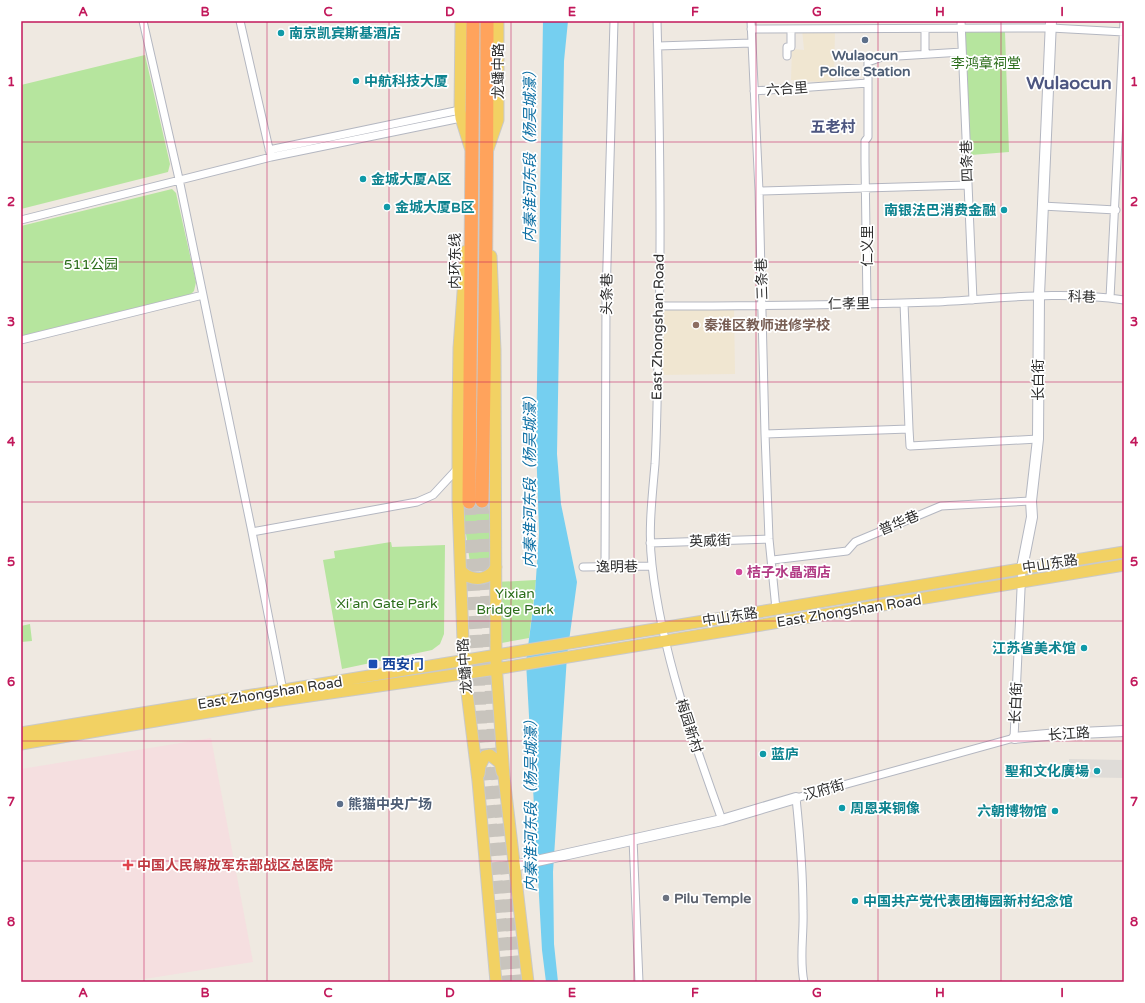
<svg xmlns="http://www.w3.org/2000/svg" width="1145" height="1003" font-family="'Varela Round','Noto Sans SC',sans-serif">
<style>
.education{fill:#f0e6d1}
.medical{fill:#f5dfe0}
.green{fill:#b6e59e}
.plaza{fill:#dfdcd8}
.water{fill:#75cff0}
.lines{fill:none;stroke-linecap:round;stroke-linejoin:round}
.highway-tunnel{stroke:#c8c4bd;stroke-width:13;stroke-dasharray:13 6;stroke-linecap:butt}
.street-casing{stroke:#b4b7c1;stroke-width:9}
.secondary-casing{stroke:#b4b7c1;stroke-width:12}
.primary-casing{stroke:#c9c9c9;stroke-width:13}
.highway-casing{stroke:#c9c9c9;stroke-width:15}
.street{stroke:#fff;stroke-width:7}
.secondary{stroke:#fff;stroke-width:10}
.primary{stroke:#f2d163;stroke-width:11}
.highway{stroke:#ffa35c;stroke-width:13}
.grid{fill:none;stroke:#c2185b;stroke-width:1;stroke-opacity:0.55}
.culture-dot{fill:#0f9aa8;stroke:#fff;stroke-width:1.5}
.service-dot{fill:#5c6f8a;stroke:#fff;stroke-width:1.5}
.education-dot{fill:#8d6e63;stroke:#fff;stroke-width:1.5}
.hotel-dot{fill:#d1479c;stroke:#fff;stroke-width:1.5}
.transit-dot{fill:#1a4fb4;stroke:#fff;stroke-width:1.5}
.health-dot{fill:#e0444e;stroke:#fff;stroke-width:1.5}
.worship-dot{fill:#6b7280;stroke:#fff;stroke-width:1.5}
.labels{text-anchor:middle;dominant-baseline:central;stroke-width:3.5;stroke-linejoin:round;paint-order:stroke}
.culture-label{font-size:14px;font-weight:bold;fill:#0d838f;stroke:#fff;text-anchor:start}
.service-label{font-size:14px;font-weight:bold;fill:#4e5e75;stroke:#fff}
.park-label{font-size:14px;fill:#2c6e1b;stroke:#fff}
.street-label{font-size:14px;fill:#2e2e2e;stroke:#fff}
.education-label{font-size:14px;font-weight:bold;fill:#785e54;stroke:#fff;text-anchor:start}
.hotel-label{font-size:14px;font-weight:bold;fill:#b23c85;stroke:#fff;text-anchor:start}
.transit-label{font-size:14px;font-weight:bold;fill:#164399;stroke:#fff;text-anchor:start}
.health-label{font-size:14px;font-weight:bold;fill:#be3a42;stroke:#fff;text-anchor:start}
.worship-label{font-size:14px;font-weight:bold;fill:#5b616d;stroke:#fff;text-anchor:start}
.neighbourhood-label{font-size:15px;font-weight:bold;fill:#4d5680;stroke:#fff}
.water-label{font-size:15px;font-style:italic;fill:#0d6fa3;stroke:#fff}
.district-label{font-size:18px;font-weight:bold;fill:#4d5680;stroke:#fff}
.neatline{fill:none;stroke:#c2185b;stroke-width:1.5}
.grid-label{font-size:13px;text-anchor:middle;font-weight:bold;fill:#c2185b}
</style>
<rect width="100%" height="100%" fill="#efe9e1"/>
<!-- education -->
<path class="education" d="M 1124,21 L 1124,161 L 1116,160 Z
M 802,29 L 835,29 L 834,83 L 791,80 L 792,49 L 804,50 Z
M 659,306 L 734,306 L 735,374 L 658,375 Z"/>
<!-- medical -->
<path class="medical" d="M 211,738 L 253,962 L 125,982 L 21,982 L 21,769 Z"/>
<!-- green -->
<path class="green" d="M 965,32 L 1005,32 L 1009,152 L 971,155 Z
M 145,55 L 170,164 L 168,172 L 21,209 L 21,85 Z
M 172,189 L 176,193 L 196,282 L 194,291 L 191,294 L 21,336 L 21,226 Z
M 493,511 L 490,562 L 487,569 C 481,572 477,572 471,568 L 470,563 L 463,512 Z
M 391,542 L 392,547 L 445,545 L 444,634 L 440,644 L 432,650 L 342,669 L 323,560 L 335,558 L 334,551 Z
M 536,580 L 529,638 L 496,644 L 496,582 Z
M 30,624 L 32,641 L 21,642 L 21,626 Z"/>
<!-- plaza -->
<path class="plaza" d="M 1069,759 L 1124,760 L 1124,778 L 1069,777 Z"/>
<!-- water -->
<path class="water" d="M 543,21 L 568,21 L 564,61 L 557,454 L 561,504 L 577,582 L 567,656 L 553,872 L 554,944 L 558,982 L 546,982 L 542,950 L 526,662 L 535,593 L 539,533 L 536,442 Z"/>
<g class="lines">
<!-- highway-tunnel -->
<path class="highway-tunnel" d="M 482,501 L 493,729 L 518,982
M 469,502 L 481,731 L 506,982"/>
<defs>
<path id="street" d="M 143,21 L 179,179 L 252,532 L 283,691
M 240,21 L 270,153
M 657,21 C 660,135 662,249 658,362 C 657,396 657,430 655,464 C 652,498 648,532 652,565 C 662,653 692,737 722,820
M 751,21 L 759,191 L 765,434 L 769,539 L 776,609
M 961,21 L 973,300
M 751,29 L 1051,28 L 1124,32
M 925,29 L 925,54
M 658,46 L 751,43
M 787,56 L 787,47 L 791,47 L 791,29
M 754,91 L 868,83
M 269,150 L 460,110
M 759,191 L 968,185
M 1042,206 L 1116,210
M 21,220 L 271,157 L 461,118
M 1110,298 L 1124,21
M 867,304 L 865,162 L 865,141 L 868,137 L 868,62 L 882,57 L 962,52
M 659,306 C 750,306 842,305 934,302 C 997,299 1061,290 1124,300
M 21,340 L 203,295
M 909,429 L 910,446 L 1038,439
M 765,434 L 909,429 L 904,303
M 252,532 L 417,502 L 433,495 L 458,468
M 650,543 L 769,539
M 773,560 L 847,551 L 855,542 L 941,506 L 1031,501
M 583,567 L 652,566
M 605,567 L 606,298 L 614,21
M 633,839 L 639,982
M 804,982 C 799,959 804,935 803,911 C 803,873 800,836 796,798 L 1014,738 L 1022,568"/>
<path id="secondary" d="M 1022,568 L 1032,517 L 1031,501 L 1038,439 L 1039,295 L 1051,21
M 1014,738 L 1058,734 L 1124,731
M 514,866 L 722,820 L 796,798"/>
<path id="primary" d="M 461,21 L 460,110 L 461,118 L 470,147
M 488,149 L 498,120 L 498,21
M 466,251 L 459,348 L 458,416 L 458,502 L 464,668 L 478,781 L 496,982
M 491,256 L 495,350 L 496,663 L 504,777 L 528,982
M 461,571 C 472,582 489,581 496,567
M 21,733 L 1124,552
M 21,744 L 261,703 L 496,669 L 1124,565
M 479,774 L 480,766 L 485,756 L 490,755 L 500,763 L 502,772"/>
<path id="highway" d="M 482,501 C 485,341 487,181 487,21
M 469,502 L 473,21"/>
</defs>
<!-- street casing -->
<use href="#street" class="street-casing"/>
<!-- secondary casing -->
<use href="#secondary" class="secondary-casing"/>
<!-- primary casing -->
<use href="#primary" class="primary-casing"/>
<!-- highway casing -->
<use href="#highway" class="highway-casing"/>
<!-- street -->
<use href="#street" class="street"/>
<!-- secondary -->
<use href="#secondary" class="secondary"/>
<!-- primary -->
<use href="#primary" class="primary"/>
<!-- highway -->
<use href="#highway" class="highway"/>
</g>
<!-- grid -->
<path class="grid" d="M 144,21 L 144,982M 267,21 L 267,982M 389,21 L 389,982M 511,21 L 511,982M 634,21 L 634,982M 756,21 L 756,982M 878,21 L 878,982M 1001,21 L 1001,982M 21,142 L 1124,142M 21,262 L 1124,262M 21,382 L 1124,382M 21,502 L 1124,502M 21,621 L 1124,621M 21,741 L 1124,741M 21,861 L 1124,861"/>
<!-- markers -->
<g class="culture-dot">
<circle cx="281" cy="33" r="4"/>
<circle cx="356" cy="81" r="4"/>
<circle cx="363" cy="179" r="4"/>
<circle cx="387" cy="207" r="4"/>
<circle cx="1004" cy="210" r="4"/>
<circle cx="1084" cy="648" r="4"/>
<circle cx="763" cy="754" r="4"/>
<circle cx="1097" cy="771" r="4"/>
<circle cx="842" cy="808" r="4"/>
<circle cx="1055" cy="811" r="4"/>
<circle cx="855" cy="901" r="4"/>
</g>
<g class="service-dot">
<circle cx="865" cy="40" r="4"/>
<circle cx="340" cy="804" r="4"/>
</g>
<circle class="education-dot" cx="696" cy="325" r="4"/>
<circle class="hotel-dot" cx="739" cy="572" r="4"/>
<rect class="transit-dot" x="368" y="659" width="10" height="10" rx="2"/>
<path class="health-dot" d="M126 859h4v4h4v4h-4v4h-4v-4h-4v-4h4z"/>
<circle class="worship-dot" cx="666" cy="898" r="4"/>
<g class="labels">
<!-- culture labels -->
<g class="culture-label">
<text x="289" y="33">南京凯宾斯基酒店</text>
<text x="364" y="81">中航科技大厦</text>
<text x="371" y="179">金城大厦A区</text>
<text x="395" y="207">金城大厦B区</text>
<text x="996" y="210" text-anchor="end">南银法巴消费金融</text>
<text x="1076" y="648" text-anchor="end">江苏省美术馆</text>
<text x="771" y="754">蓝庐</text>
<text x="1089" y="771" text-anchor="end">聖和文化廣場</text>
<text x="850" y="808">周恩来铜像</text>
<text x="1047" y="811" text-anchor="end">六朝博物馆</text>
<text x="863" y="901">中国共产党代表团梅园新村纪念馆</text>
</g>
<!-- service labels -->
<g class="service-label">
<text x="865" y="55">Wulaocun<tspan x="865" dy="16">Police Station</tspan></text>
<text x="348" y="804" text-anchor="start">熊猫中央广场</text>
</g>
<!-- park labels -->
<g class="park-label">
<text x="986" y="63">李鸿章祠堂</text>
<text x="91" y="264">511公园</text>
<text x="515" y="593">Yixian<tspan x="515" dy="16">Bridge Park</tspan></text>
<text x="387" y="603">Xi'an Gate Park</text>
</g>
<!-- street labels -->
<g class="street-label">
<text transform="translate(498 71) rotate(-90)">龙蟠中路</text>
<text transform="translate(787 89) rotate(-4)">六合里</text>
<text transform="translate(967 161) rotate(-92)">四条巷</text>
<text transform="translate(867 246) rotate(-90)">仁义里</text>
<text transform="translate(455 261) rotate(-90)">内环东线</text>
<text transform="translate(762 279) rotate(-92)">三条巷</text>
<text transform="translate(607 294) rotate(-89)">头条巷</text>
<text transform="translate(1082 297) rotate(2)">科巷</text>
<text transform="translate(849 304) rotate(-1)">仁孝里</text>
<text transform="translate(658 327) rotate(-89)">East Zhongshan Road</text>
<text transform="translate(1038 380) rotate(-90)">长白街</text>
<text transform="translate(899 523) rotate(-23)">普华巷</text>
<text transform="translate(710 541) rotate(-2)">英威街</text>
<text transform="translate(1050 564) rotate(-9)">中山东路</text>
<text transform="translate(617 567) rotate(-1)">逸明巷</text>
<text transform="translate(849 611) rotate(-9)">East Zhongshan Road</text>
<text transform="translate(730 617) rotate(-9)">中山东路</text>
<text transform="translate(465 666) rotate(-94)">龙蟠中路</text>
<text transform="translate(270 693) rotate(-9)">East Zhongshan Road</text>
<text transform="translate(1016 703) rotate(-87)">长白街</text>
<text transform="translate(689 726) rotate(72)">梅园新村</text>
<text transform="translate(1069 734) rotate(-4)">长江路</text>
<text transform="translate(824 790) rotate(-16)">汉府街</text>
</g>
<!-- education labels -->
<g class="education-label">
<text x="704" y="325">秦淮区教师进修学校</text>
</g>
<!-- hotel labels -->
<g class="hotel-label">
<text x="747" y="572">桔子水晶酒店</text>
</g>
<!-- transit labels -->
<g class="transit-label">
<text x="382" y="664">西安门</text>
</g>
<!-- health labels -->
<g class="health-label">
<text x="137" y="865">中国人民解放军东部战区总医院</text>
</g>
<!-- worship labels -->
<g class="worship-label">
<text x="674" y="898">Pilu Temple</text>
</g>
<!-- neighbourhood labels -->
<g class="neighbourhood-label">
<text x="833" y="127">五老村</text>
</g>
<!-- water labels -->
<g class="water-label">
<text transform="translate(530 153) rotate(-90)">内秦淮河东段（杨吴城濠）</text>
<text transform="translate(530 478) rotate(-90)">内秦淮河东段（杨吴城濠）</text>
<text transform="translate(531 802) rotate(-90)">内秦淮河东段（杨吴城濠）</text>
</g>
<!-- district labels -->
<g class="district-label">
<text x="1069" y="83">Wulaocun</text>
</g>
</g>
<!-- border -->
<rect width="1145" height="1003" fill="none" stroke="#ffffff" stroke-width="44"/>
<rect x="22" y="22" width="1101" height="959" class="neatline"/>
<g class="grid-label">
<text x="83" y="16">A</text>
<text x="205" y="16">B</text>
<text x="328" y="16">C</text>
<text x="450" y="16">D</text>
<text x="572" y="16">E</text>
<text x="695" y="16">F</text>
<text x="817" y="16">G</text>
<text x="940" y="16">H</text>
<text x="1062" y="16">I</text>
<text x="11" y="86">1</text>
<text x="1134" y="86">1</text>
<text x="11" y="206">2</text>
<text x="1134" y="206">2</text>
<text x="11" y="326">3</text>
<text x="1134" y="326">3</text>
<text x="11" y="446">4</text>
<text x="1134" y="446">4</text>
<text x="11" y="566">5</text>
<text x="1134" y="566">5</text>
<text x="11" y="686">6</text>
<text x="1134" y="686">6</text>
<text x="11" y="806">7</text>
<text x="1134" y="806">7</text>
<text x="11" y="926">8</text>
<text x="1134" y="926">8</text>
<text x="83" y="997">A</text>
<text x="205" y="997">B</text>
<text x="328" y="997">C</text>
<text x="450" y="997">D</text>
<text x="572" y="997">E</text>
<text x="695" y="997">F</text>
<text x="817" y="997">G</text>
<text x="940" y="997">H</text>
<text x="1062" y="997">I</text>
</g>
</svg>
